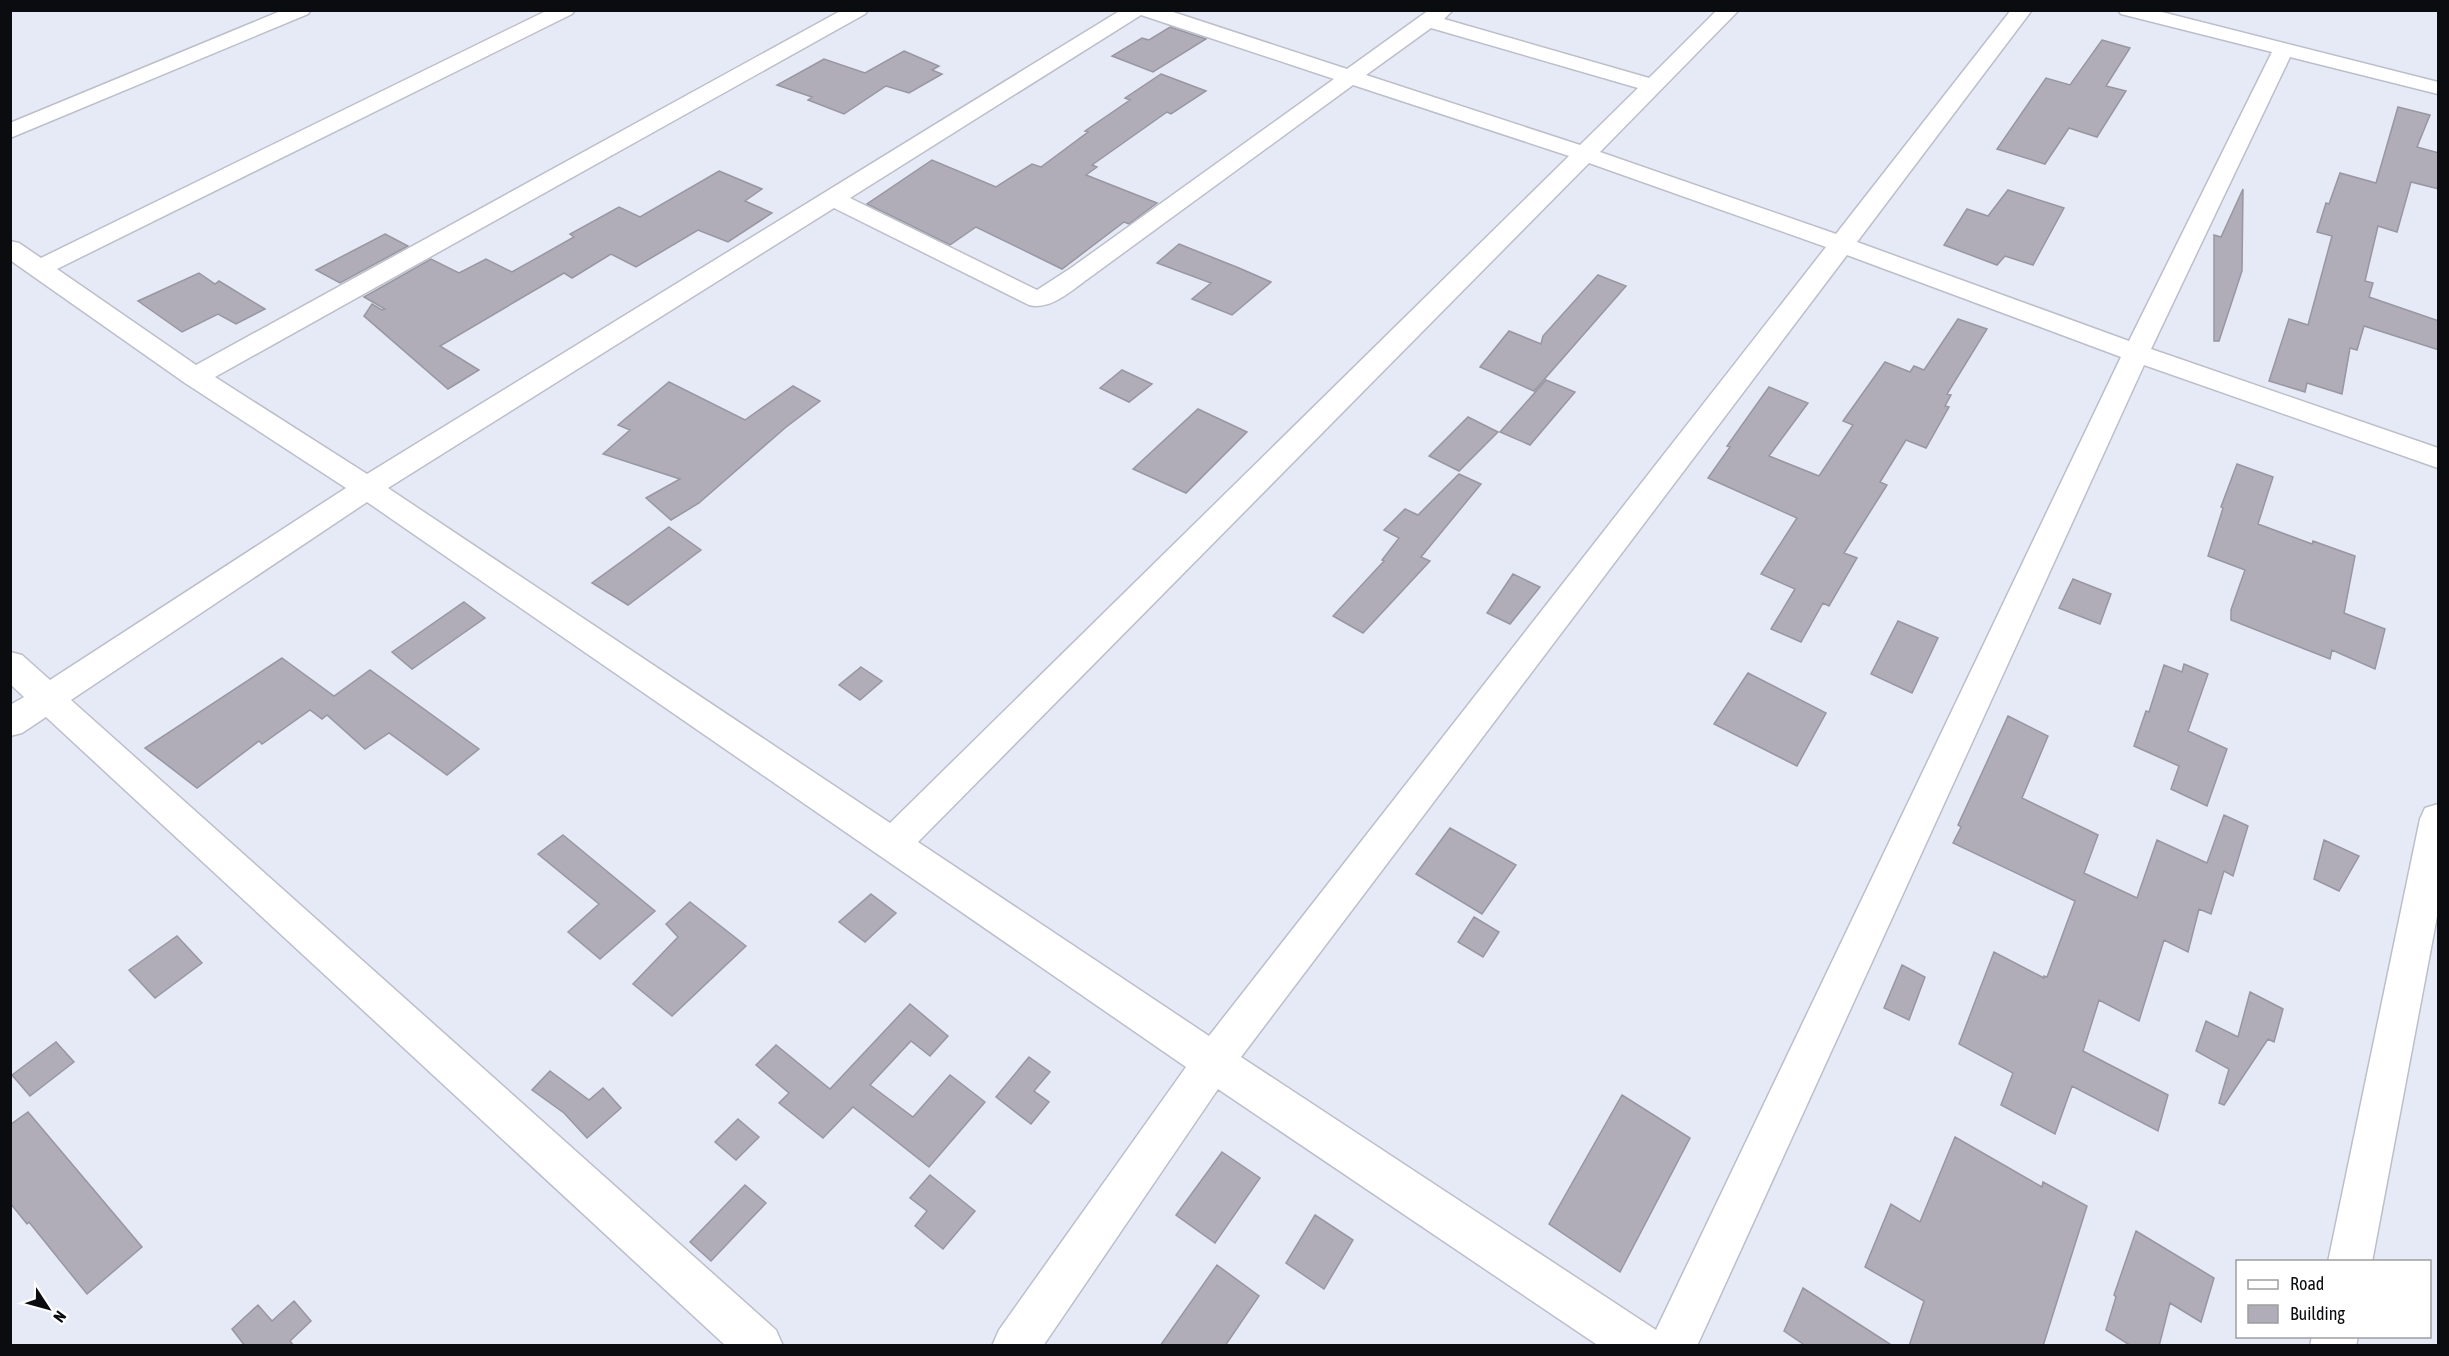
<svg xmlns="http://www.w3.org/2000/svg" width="2449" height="1356" font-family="'Asap Condensed',sans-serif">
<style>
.building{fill:#b0adb9;stroke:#9896a1;stroke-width:1.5}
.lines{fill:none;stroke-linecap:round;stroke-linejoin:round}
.minor-casing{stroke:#bcbfca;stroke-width:3}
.minor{fill:#fff;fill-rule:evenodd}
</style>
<rect width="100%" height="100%" fill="#e6eaf6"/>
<!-- building -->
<path class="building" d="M 1170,27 L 1206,39 L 1153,72 L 1112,56 L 1142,38 L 1149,40 Z
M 2102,40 L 2130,48 L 2106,86 L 2126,91 L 2097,137 L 2069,128 L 2045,164 L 1997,149 L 2046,78 L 2070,85 Z
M 904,51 L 939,66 L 932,70 L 942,74 L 909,93 L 886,86 L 844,114 L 808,100 L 812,97 L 777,85 L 824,59 L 865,73 Z
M 1161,74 L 1206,91 L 1171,114 L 1167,112 L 1092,165 L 1097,167 L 1086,175 L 1157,203 L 1129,224 L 1124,222 L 1062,269 L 976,227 L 950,245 L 867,204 L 932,160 L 996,187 L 1032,164 L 1041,167 L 1088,132 L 1085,131 L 1130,100 L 1125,98 Z
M 2398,107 L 2430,115 L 2417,147 L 2439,153 L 2439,189 L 2411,182 L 2397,232 L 2378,226 L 2365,281 L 2373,283 L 2369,297 L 2439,321 L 2439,350 L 2364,326 L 2357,350 L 2350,348 L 2342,394 L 2307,383 L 2305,392 L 2269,381 L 2289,319 L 2308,325 L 2332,236 L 2317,232 L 2326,203 L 2329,204 L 2340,173 L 2376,183 Z
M 719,171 L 762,189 L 745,201 L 772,213 L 728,242 L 698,230 L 636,267 L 611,254 L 572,278 L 564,273 L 440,346 L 479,370 L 448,389 L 364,316 L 372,304 L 382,310 L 385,309 L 364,297 L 431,259 L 459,273 L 486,259 L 512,272 L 574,237 L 570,234 L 619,207 L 640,217 Z
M 2243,189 L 2242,271 L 2219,341 L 2214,341 L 2214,235 L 2221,237 Z
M 2008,190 L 2064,208 L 2033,265 L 2005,256 L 1997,265 L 1944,245 L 1967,209 L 1988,216 Z
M 385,234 L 408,246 L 340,283 L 316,270 Z
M 1179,244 L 1239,268 L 1271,282 L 1232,315 L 1192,299 L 1211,283 L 1157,263 Z
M 199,273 L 215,284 L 219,281 L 265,309 L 236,324 L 218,314 L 182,332 L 138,301 Z
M 1598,275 L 1626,286 L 1534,391 L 1480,367 L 1509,331 L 1541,344 L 1543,336 Z
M 1958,319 L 1987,329 L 1947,394 L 1951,395 L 1945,406 L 1949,407 L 1926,448 L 1906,440 L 1880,482 L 1887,485 L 1844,553 L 1857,558 L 1829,606 L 1823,603 L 1801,642 L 1771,629 L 1795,589 L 1761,574 L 1797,518 L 1708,478 L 1730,447 L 1727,446 L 1769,387 L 1808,403 L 1769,456 L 1819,476 L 1853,425 L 1843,421 L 1885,362 L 1910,372 L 1914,366 L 1924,370 Z
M 1122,370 L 1152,384 L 1129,402 L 1100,388 Z
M 1546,380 L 1575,392 L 1530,445 L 1500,432 Z
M 669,382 L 745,420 L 793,386 L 820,401 L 785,428 L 699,503 L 671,520 L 646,498 L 680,479 L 603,454 L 630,430 L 618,425 Z
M 1198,409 L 1247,432 L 1186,493 L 1133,469 Z
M 1468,417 L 1498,432 L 1459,471 L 1429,456 Z
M 2237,464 L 2273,477 L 2258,524 L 2312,544 L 2313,541 L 2355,556 L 2344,613 L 2385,629 L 2375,669 L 2332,650 L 2330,659 L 2231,620 L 2231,610 L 2245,570 L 2208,556 L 2223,508 L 2221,507 Z
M 1459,474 L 1481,484 L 1421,557 L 1430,561 L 1363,633 L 1333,616 L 1384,561 L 1382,560 L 1399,538 L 1384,530 L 1405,509 L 1418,515 Z
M 669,527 L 701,550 L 628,605 L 592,583 Z
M 1513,574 L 1540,587 L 1510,624 L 1487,613 Z
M 2073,579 L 2111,594 L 2100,624 L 2059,608 Z
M 464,602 L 485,618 L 412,669 L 392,652 Z
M 1898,621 L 1938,638 L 1912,693 L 1871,674 Z
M 282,658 L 334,696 L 370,670 L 479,749 L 447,775 L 389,733 L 365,749 L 327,715 L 322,719 L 310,710 L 262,744 L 259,741 L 197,788 L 145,748 Z
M 2184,664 L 2208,674 L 2188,731 L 2227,749 L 2207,806 L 2171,789 L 2179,766 L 2134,746 L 2146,711 L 2149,712 L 2164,665 L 2182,672 Z
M 861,667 L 882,681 L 860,700 L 839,685 Z
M 1748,673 L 1826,713 L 1797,766 L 1714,724 Z
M 2008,716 L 2048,736 L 2022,798 L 2098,835 L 2084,873 L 2137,898 L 2157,840 L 2207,863 L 2224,815 L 2248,826 L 2233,876 L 2224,871 L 2211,914 L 2199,909 L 2188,952 L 2164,940 L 2139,1021 L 2099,1000 L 2083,1051 L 2168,1095 L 2158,1131 L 2072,1086 L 2055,1134 L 2001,1105 L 2013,1073 L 1959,1044 L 1994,952 L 2044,978 L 2044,976 L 2047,977 L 2075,901 L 1953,843 L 1961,827 L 1958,825 Z
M 1450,828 L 1516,865 L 1482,914 L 1416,874 Z
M 563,835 L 655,911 L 600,959 L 568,932 L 599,904 L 538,854 Z
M 2324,840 L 2359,856 L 2339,891 L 2314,879 Z
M 871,894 L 896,913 L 865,942 L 839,922 Z
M 690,902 L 746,946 L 672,1016 L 633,984 L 678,937 L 666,924 Z
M 1474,917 L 1499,932 L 1483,957 L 1458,942 Z
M 177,936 L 202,963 L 155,998 L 129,970 Z
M 1902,965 L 1925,977 L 1909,1020 L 1884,1008 Z
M 2250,992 L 2283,1009 L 2274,1042 L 2268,1039 L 2224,1105 L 2219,1103 L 2229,1069 L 2196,1051 L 2206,1021 L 2238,1037 Z
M 910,1004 L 948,1036 L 930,1056 L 911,1041 L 870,1085 L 913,1117 L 950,1075 L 985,1102 L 929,1167 L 853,1107 L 823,1138 L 779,1103 L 789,1093 L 756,1065 L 776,1045 L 830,1089 Z
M 56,1042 L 74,1062 L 30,1096 L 12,1075 Z
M 1029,1057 L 1050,1072 L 1034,1091 L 1049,1102 L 1031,1124 L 996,1097 Z
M 550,1071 L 589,1100 L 603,1088 L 621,1108 L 587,1138 L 564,1113 L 532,1090 Z
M 1622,1095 L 1690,1138 L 1620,1272 L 1549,1224 Z
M 28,1112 L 142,1247 L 87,1294 L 29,1222 L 27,1224 L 10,1203 L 10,1125 Z
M 738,1119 L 759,1137 L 736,1160 L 715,1142 Z
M 1955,1137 L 2042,1187 L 2043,1182 L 2087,1206 L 2043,1346 L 1909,1346 L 1924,1301 L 1865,1267 L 1891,1204 L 1920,1222 Z
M 1222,1152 L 1260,1178 L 1215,1243 L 1176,1215 Z
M 930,1175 L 975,1211 L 943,1249 L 915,1226 L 927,1211 L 910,1198 Z
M 745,1185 L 766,1203 L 711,1261 L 690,1242 Z
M 1315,1215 L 1353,1240 L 1324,1289 L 1286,1263 Z
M 2136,1231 L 2214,1278 L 2201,1322 L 2170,1303 L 2159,1346 L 2131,1346 L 2106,1330 L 2116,1297 L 2114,1295 Z
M 1217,1265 L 1259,1296 L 1225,1346 L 1160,1346 Z
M 1803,1288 L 1893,1346 L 1806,1346 L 1784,1331 Z
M 294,1301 L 311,1321 L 290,1341 L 294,1346 L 245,1346 L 232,1329 L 258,1305 L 272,1321 Z"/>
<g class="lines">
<defs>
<path id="minor" d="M 283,10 L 311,10 L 308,14 L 10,138 L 10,123 Z
M 548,10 L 575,10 L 572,14 L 57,269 L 196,365 L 842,10 L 868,10 L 865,14 L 215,377 L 367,474 L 1121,10 L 1167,10 L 1347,69 L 1429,10 L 1453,10 L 1444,19 L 1649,78 L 1717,10 L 1739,10 L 1600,152 L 1836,234 L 2011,10 L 2032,10 L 1857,242 L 2129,341 L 2272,52 L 2121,14 L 2118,10 L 2154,10 L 2438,82 L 2438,94 L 2290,57 L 2151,349 L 2438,448 L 2438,468 L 2144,365 L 1697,1346 L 1599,1346 L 1218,1089 L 1043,1346 L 992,1346 L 999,1330 L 1186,1067 L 367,502 L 71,700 L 776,1330 L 783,1346 L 726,1346 L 46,717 L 22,733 L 10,736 L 10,705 L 24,697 L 10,684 L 10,652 L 22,655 L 50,680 L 346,488 L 185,383 L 10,260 L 10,241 L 19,243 L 41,258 ZM 1141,15 L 1334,79 L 1071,268 L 1037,290 L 850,198 ZM 1431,28 L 1638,88 L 1580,145 L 1366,75 ZM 1353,85 L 1569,156 L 890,823 L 388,488 L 834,208 L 1029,305 C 1050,311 1072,290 1089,278 ZM 1589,163 L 1826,247 L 1209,1036 L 918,842 ZM 1847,255 L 2121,357 L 1656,1330 L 1241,1057 Z
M 2438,804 L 2438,911 L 2372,1262 L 2328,1262 L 2420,819 L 2425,808 Z
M 2312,1336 L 2358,1336 L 2356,1346 L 2310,1346 Z"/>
</defs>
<!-- minor casing -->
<use href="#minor" class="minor-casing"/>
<!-- minor -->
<use href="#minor" class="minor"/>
</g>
<!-- border -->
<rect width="2449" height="1356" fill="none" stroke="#0b0c10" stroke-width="24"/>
<!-- legend -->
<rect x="2236" y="1260" width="195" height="78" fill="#ffffff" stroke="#9d9e9f" stroke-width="1.5"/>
<rect x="2248" y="1280" width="30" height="9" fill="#ffffff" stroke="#9d9e9f" stroke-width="1.5"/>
<text x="2290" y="1290" font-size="18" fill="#0b0c10">Road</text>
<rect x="2248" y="1305" width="30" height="18" fill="#b0adb9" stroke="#9d9e9f" stroke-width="1.5"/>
<text x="2290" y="1320" font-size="18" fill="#0b0c10">Building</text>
<!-- north arrow -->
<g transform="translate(48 1308) rotate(126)" stroke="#ffffff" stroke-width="4.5" paint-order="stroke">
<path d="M0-4.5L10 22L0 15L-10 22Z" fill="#0b0c10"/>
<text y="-9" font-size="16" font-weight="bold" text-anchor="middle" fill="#0b0c10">N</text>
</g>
</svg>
